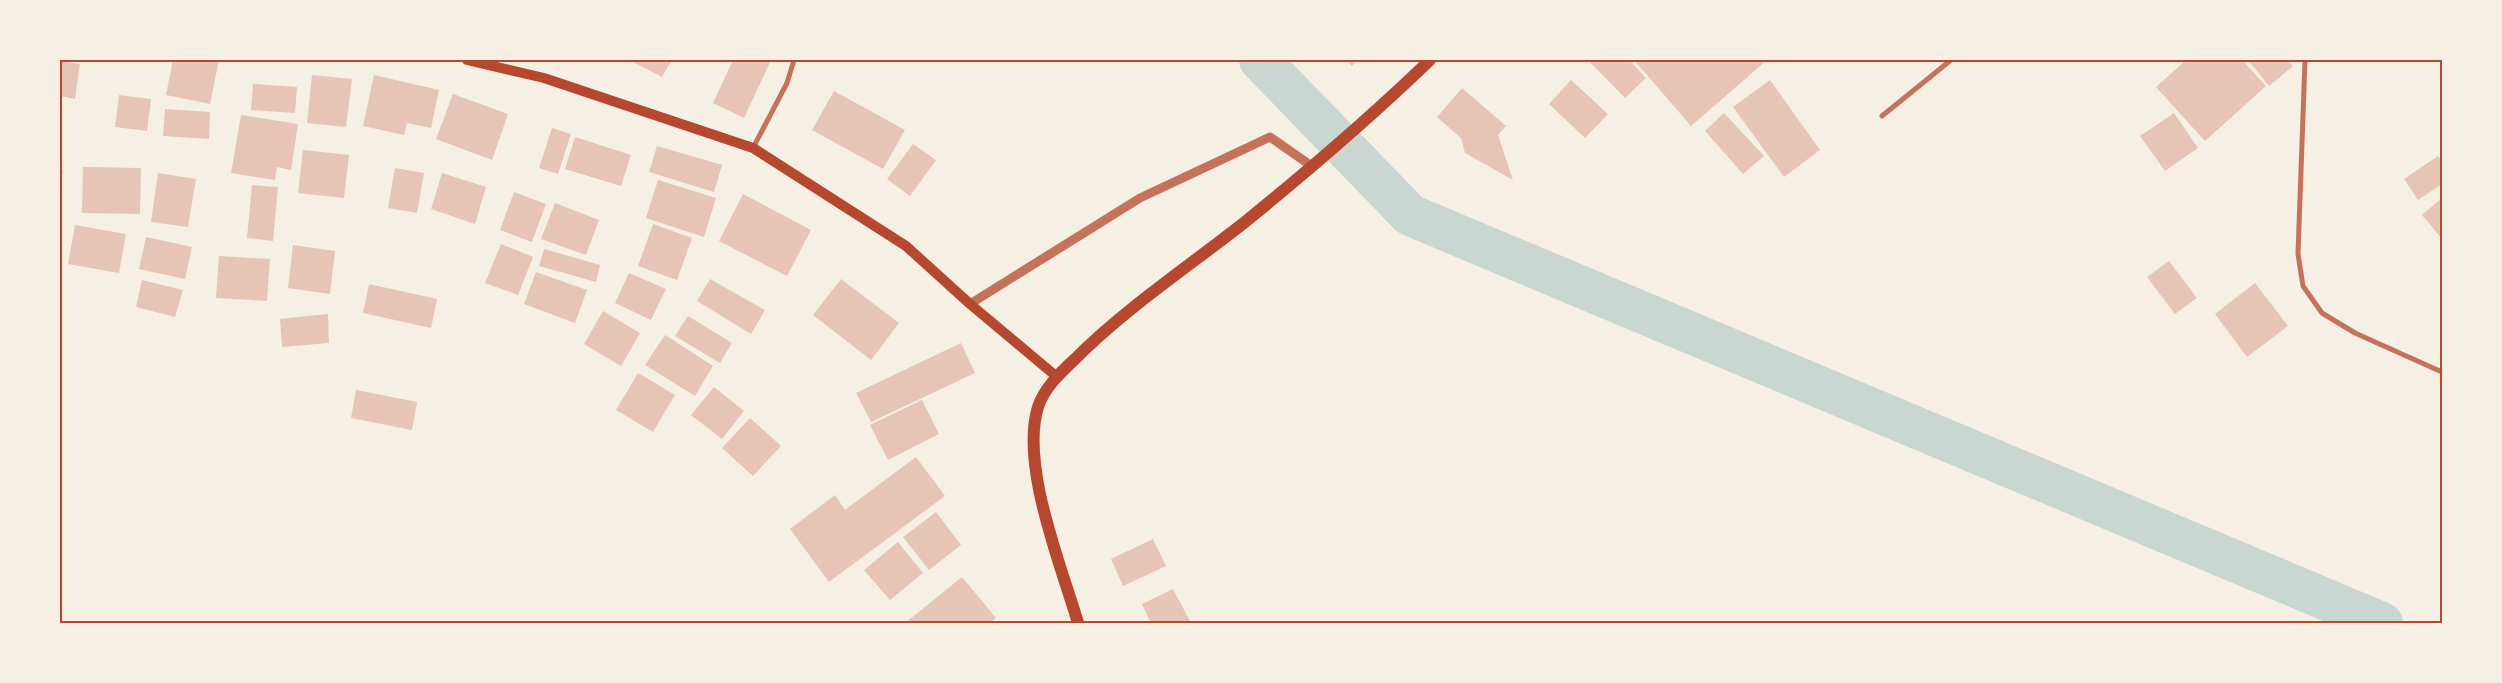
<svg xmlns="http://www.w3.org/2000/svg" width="2502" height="683" font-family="Quicksand,sans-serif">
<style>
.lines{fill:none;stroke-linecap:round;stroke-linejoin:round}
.canal{stroke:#c9d6d2;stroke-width:42}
.building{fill:#e6c5b7}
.minor{stroke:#c5725c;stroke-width:5}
.tertiary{stroke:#c5725c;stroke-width:9}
.secondary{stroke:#b5482f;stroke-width:10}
.primary{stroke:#b5482f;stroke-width:12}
.neatline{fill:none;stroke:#b5482f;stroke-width:2}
</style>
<rect width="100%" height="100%" fill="#f6efe4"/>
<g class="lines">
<!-- canal -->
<path class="canal" d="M 1260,60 L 1410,215 L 2382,623"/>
</g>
<!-- building -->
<path class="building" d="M 173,60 L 219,60 L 210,104 L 166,95 Z
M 629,60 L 672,60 L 662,77 Z
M 733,60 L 771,60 L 744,118 L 713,103 Z
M 1346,60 L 1357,60 L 1352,66 Z
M 1588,60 L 1629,60 L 1646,78 L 1625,98 Z
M 1634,60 L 1767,60 L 1691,126 Z
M 2186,60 L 2242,60 L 2266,86 L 2205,141 L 2156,87 Z
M 2248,60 L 2287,60 L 2293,66 L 2269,86 Z
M 60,61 L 80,64 L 75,99 L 60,96 Z
M 312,75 L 352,79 L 346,127 L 307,123 Z
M 374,75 L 439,90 L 431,128 L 407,123 L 404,135 L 363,126 Z
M 1571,80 L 1608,114 L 1585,138 L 1549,104 Z
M 1770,80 L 1820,150 L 1784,177 L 1733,107 Z
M 253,84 L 297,87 L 295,113 L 251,110 Z
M 1462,88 L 1506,126 L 1498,135 L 1513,180 L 1465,153 L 1461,138 L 1437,117 Z
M 834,91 L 905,130 L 883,169 L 812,130 Z
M 453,94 L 508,114 L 492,160 L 436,139 Z
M 119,95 L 151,99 L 147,131 L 115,127 Z
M 165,109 L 210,112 L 209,139 L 163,136 Z
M 1724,113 L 1764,156 L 1743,174 L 1705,131 Z
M 2174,113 L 2198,148 L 2165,171 L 2140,136 Z
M 241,115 L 298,124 L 291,170 L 277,167 L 275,180 L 231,173 Z
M 552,128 L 571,134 L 558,174 L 539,168 Z
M 575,137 L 631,155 L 621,186 L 565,169 Z
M 913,144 L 936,160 L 910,196 L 887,179 Z
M 657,146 L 722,165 L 714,192 L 649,172 Z
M 303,150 L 349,155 L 344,198 L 298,193 Z
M 2438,156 L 2442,162 L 2442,184 L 2418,200 L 2404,179 Z
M 83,167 L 141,168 L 140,214 L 82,213 Z
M 395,168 L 424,173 L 417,213 L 388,208 Z
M 60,170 L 63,170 L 61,184 L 60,184 Z
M 158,173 L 196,179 L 188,227 L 151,222 Z
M 442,173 L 486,187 L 475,224 L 431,209 Z
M 658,180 L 716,198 L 704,237 L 646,218 Z
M 252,185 L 278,187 L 273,241 L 247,238 Z
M 514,192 L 546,204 L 532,242 L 500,230 Z
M 743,194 L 811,230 L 787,276 L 719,241 Z
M 2442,198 L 2442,239 L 2422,215 Z
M 555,203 L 599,220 L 586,255 L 541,239 Z
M 653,224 L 692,238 L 677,280 L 638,266 Z
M 75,225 L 126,234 L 119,273 L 68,264 Z
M 146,237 L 192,247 L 185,279 L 139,269 Z
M 501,244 L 533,257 L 518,295 L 485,283 Z
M 293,245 L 335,251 L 330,294 L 288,288 Z
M 544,249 L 600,265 L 596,282 L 539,266 Z
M 219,256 L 270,259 L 267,301 L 216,298 Z
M 2169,261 L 2197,298 L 2175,314 L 2147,277 Z
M 536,272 L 587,290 L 575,323 L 524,304 Z
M 629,273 L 666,289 L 651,320 L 615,303 Z
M 710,279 L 765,310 L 751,334 L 697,301 Z
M 841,279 L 899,323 L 871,360 L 813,315 Z
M 142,280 L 183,290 L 175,317 L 136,307 Z
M 2255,283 L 2288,326 L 2247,357 L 2215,314 Z
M 369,284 L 437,299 L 431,328 L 363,313 Z
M 603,311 L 640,333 L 621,366 L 584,344 Z
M 328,314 L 329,343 L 282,347 L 280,319 Z
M 688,316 L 732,343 L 720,363 L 675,336 Z
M 665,335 L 713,366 L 695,396 L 645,365 Z
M 961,343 L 975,373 L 871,422 L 856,393 Z
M 638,373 L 675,395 L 653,432 L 616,410 Z
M 714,387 L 744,411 L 722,439 L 691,415 Z
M 356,390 L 417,402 L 412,430 L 351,418 Z
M 922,400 L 939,434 L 888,460 L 870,425 Z
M 750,418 L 781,446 L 753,476 L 722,448 Z
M 916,457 L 945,496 L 829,582 L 790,529 L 835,495 L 845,510 Z
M 936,512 L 961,545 L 929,570 L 903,537 Z
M 1153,539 L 1166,566 L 1123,586 L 1111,559 Z
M 898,542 L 923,573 L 890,600 L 864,570 Z
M 962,577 L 996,618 L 990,623 L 905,623 Z
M 1173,589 L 1191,623 L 1151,623 L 1142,604 Z"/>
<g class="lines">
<!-- minor -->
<path class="minor" d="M 2305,60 L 2298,254 L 2303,286 L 2322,313 L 2355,333 L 2442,372
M 1882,116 L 1951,60
M 753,148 L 787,83 L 794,60"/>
<!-- tertiary -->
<path class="tertiary" d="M 970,304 L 1140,198 L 1270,137 L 1313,167"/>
<!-- secondary -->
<path class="secondary" d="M 467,60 L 544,78 L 753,148 L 906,246 L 970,304 L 1057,377"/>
<!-- primary -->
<path class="primary" d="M 1078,623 C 1061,565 1020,465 1038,407 C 1044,388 1061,372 1075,359 C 1126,308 1188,267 1245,222 C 1309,170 1371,117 1430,60"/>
</g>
<!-- border -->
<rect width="2502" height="683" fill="none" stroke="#f6efe4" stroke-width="122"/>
<rect x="61" y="61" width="2380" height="561" class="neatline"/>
</svg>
